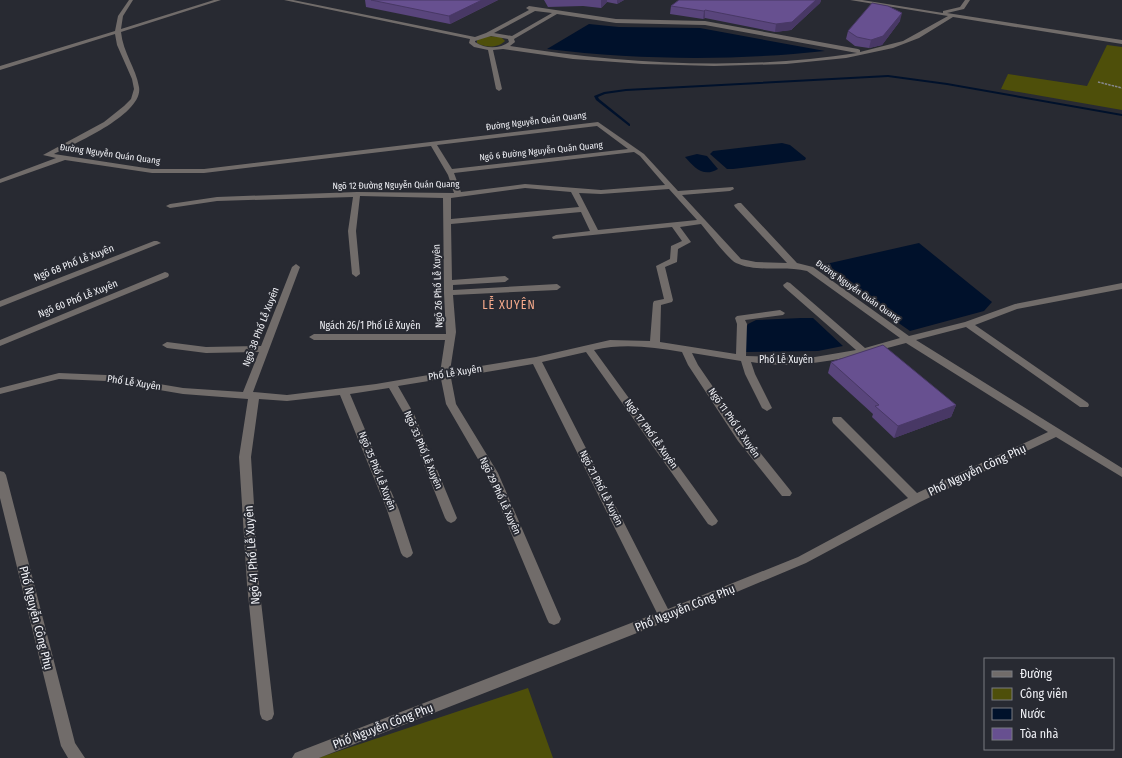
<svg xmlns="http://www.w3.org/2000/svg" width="1122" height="758" font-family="'Fira Sans Condensed',sans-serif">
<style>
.green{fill:#4e4f0a}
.water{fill:#00112b}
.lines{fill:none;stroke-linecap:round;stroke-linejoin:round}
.stream{fill:#00112b;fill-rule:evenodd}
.path{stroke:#87888f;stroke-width:1.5;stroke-dasharray:2.5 1;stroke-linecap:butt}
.minor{fill:#716c6a;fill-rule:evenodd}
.wall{fill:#59457c}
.shaded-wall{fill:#483865}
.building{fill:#675090;stroke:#483865}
.labels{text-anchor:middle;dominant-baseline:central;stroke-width:4;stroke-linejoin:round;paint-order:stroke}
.far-street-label{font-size:9px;fill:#f0f1f6;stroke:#282a32}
.street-label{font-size:10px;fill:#f0f1f6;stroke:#282a32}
.quarter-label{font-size:12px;letter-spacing:1px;fill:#f7ab8c;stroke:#282a32}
.near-street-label{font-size:12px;fill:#f0f1f6;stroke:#282a32}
</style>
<rect width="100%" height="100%" fill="#282a32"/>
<!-- green -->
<path class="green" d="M 486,36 L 501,37 L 505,41 C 498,48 485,48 477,43 L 477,40 Z
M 1107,45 L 1122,47 L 1122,110 L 1001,89 L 1008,74 L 1087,86 Z
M 528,688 L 553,758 L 318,758 Z"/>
<!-- water -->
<path class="water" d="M 589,24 L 619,27 L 700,28 L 825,51 C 732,61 640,60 547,49 Z
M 782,143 L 790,145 L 806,158 L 805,160 L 733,169 L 727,169 L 710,154 L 713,151 Z
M 697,154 L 707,156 L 718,169 C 703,178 694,167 685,157 Z
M 919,243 L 992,302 L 984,311 L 910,331 L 817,266 Z
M 801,318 L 813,318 L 843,346 L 818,351 L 746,352 L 746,328 L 748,324 L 756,320 Z"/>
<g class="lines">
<!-- stream -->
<path class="stream" d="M 888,75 L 947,83 L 1122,114 L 1122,116 L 947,85 L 888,77 L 626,91 L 605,94 L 598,97 L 599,99 L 630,124 L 630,126 L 629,126 L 596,100 L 594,96 L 604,92 L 626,89 Z"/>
<!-- path -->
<path class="path" d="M 1098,82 L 1122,88"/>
<!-- minor -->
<path class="minor" d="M 129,0 L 133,0 L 123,16 L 121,29 L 214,0 L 221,0 L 121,32 C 123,53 136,68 139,87 C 144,114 74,144 54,154 L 152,169 L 204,169 L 598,122 L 644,154 L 678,191 L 733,187 L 734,189 L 730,191 L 682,195 L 741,259 L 756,262 L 787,263 L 735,207 L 734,205 L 738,203 L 741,203 L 797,263 L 813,267 L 909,336 L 965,322 L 1015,304 L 1122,283 L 1122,289 L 1017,309 L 975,325 L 1088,403 L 1089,405 L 1088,407 L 1080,407 L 966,327 L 916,340 L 1122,468 L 1122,477 L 1056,437 L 920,502 L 806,563 L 670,620 L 319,758 L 292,758 L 295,753 L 300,751 L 657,613 L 533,364 L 451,378 L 456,404 L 498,473 L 561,619 L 559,623 L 554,625 L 549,623 L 547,619 L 486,473 L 446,404 L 441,379 L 398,386 L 414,414 L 457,518 L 455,521 L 451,523 L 447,521 L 445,518 L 404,414 L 389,388 L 350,394 L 399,510 L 413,553 L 411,556 L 407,558 L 403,556 L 401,553 L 387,510 L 340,395 L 287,401 L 259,399 L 251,457 L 259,584 L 274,714 L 272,719 L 267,721 L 262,719 L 260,714 L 247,584 L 239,457 L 248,399 L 183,394 L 106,381 L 59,379 L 0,394 L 0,388 L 59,373 L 106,375 L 183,388 L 243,392 L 259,352 L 206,353 L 167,348 L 162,345 L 167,342 L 206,347 L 261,346 L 292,267 L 296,264 L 300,267 L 253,392 L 287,395 L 376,384 L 440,373 L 445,340 L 314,340 L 309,337 L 314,334 L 446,334 L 444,293 L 443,198 L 360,196 L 356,231 L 360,274 L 356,277 L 352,274 L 348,231 L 353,197 L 217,201 L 170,208 L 166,206 L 170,204 L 217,197 L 357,192 L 454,193 L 448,175 L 431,146 L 204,173 L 152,173 L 65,160 L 0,183 L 0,179 L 56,158 L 43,155 L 104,122 L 124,106 L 131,99 L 134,89 L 132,79 L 117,45 L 115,34 L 0,70 L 0,66 L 115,31 L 118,16 ZM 597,126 L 628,149 L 452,169 L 437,145 ZM 634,152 L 640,156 L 665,185 L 601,190 L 525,184 L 461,192 L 454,173 ZM 525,188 L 571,192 L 579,207 L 451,219 L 451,198 ZM 669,189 L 697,220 L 598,230 L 579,193 L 601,194 ZM 581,212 L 590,231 L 556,235 L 552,237 L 553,239 L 672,227 L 682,241 L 671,246 L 670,259 L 656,266 L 664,299 L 654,301 L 653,303 L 650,341 L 610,340 L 536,357 L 450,371 L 456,332 L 453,295 L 557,290 L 561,287 L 557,284 L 453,290 L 453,285 L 505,282 L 509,279 L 505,276 L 452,280 L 451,224 ZM 701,224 C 708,232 728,259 736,263 C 758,273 784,265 807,271 L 900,338 L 865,348 L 790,283 L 787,282 L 783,285 L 784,287 L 856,350 L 809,358 L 746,356 L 747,324 L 745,320 L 783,315 L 785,313 L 780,310 L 737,316 L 735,318 L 737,324 L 736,354 L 660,342 L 661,305 L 672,302 L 673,300 L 665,267 L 677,262 L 678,249 L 691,242 L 680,227 ZM 906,343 L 1048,432 L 917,493 L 841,417 L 833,417 L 832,420 L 833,423 L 908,498 L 798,557 L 668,609 L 542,362 L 586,352 L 708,524 L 712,526 L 716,524 L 718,521 L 716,518 L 594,350 C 624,343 652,347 682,352 L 688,365 L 738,441 L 782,496 L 790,496 L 792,493 L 790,490 L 746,435 L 698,365 L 692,353 L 741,361 L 745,374 L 762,408 L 767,411 L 772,408 L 755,374 L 751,362 C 803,371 856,356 906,343 Z
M 284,0 L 293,0 L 475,37 L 486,33 L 529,10 L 526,8 L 529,6 L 616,19 L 705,21 L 858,49 L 860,50 L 860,52 L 903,41 L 948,16 L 850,0 L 862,0 L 943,13 L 943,11 L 960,7 L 965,0 L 970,0 L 964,9 L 947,13 L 1122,40 L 1122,44 L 953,17 L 919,38 L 893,48 L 846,58 L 786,64 L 714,66 L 643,64 L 573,59 L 503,49 L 493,50 L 502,89 L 499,91 L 496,89 L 488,50 L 474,47 L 469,43 L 470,39 ZM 535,11 L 552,13 L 512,36 L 494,33 ZM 557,14 L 616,23 L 705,25 L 857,53 C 743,71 623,64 510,46 L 515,42 L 514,39 ZM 491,36 L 508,39 L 509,42 C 500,49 485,49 475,42 L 475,41 Z
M 154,241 L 157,241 L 161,243 L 0,307 L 0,301 Z
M 165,272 L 168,273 L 169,275 L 168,277 L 0,346 L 0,340 Z
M 0,471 L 4,472 L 6,475 L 75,743 L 85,758 L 68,758 L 61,746 L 0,498 Z"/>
</g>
<!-- wall -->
<path class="wall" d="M 365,0 L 498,0 L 450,24 L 366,7 Z
M 544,0 L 624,0 L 617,4 L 607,2 L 601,8 L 583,6 L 548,7 Z
M 679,0 L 821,0 L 820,3 L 791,30 L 775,32 L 705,18 L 703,19 L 670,14 L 671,6 Z
M 900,21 L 882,45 L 869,48 L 855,46 L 846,39 L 848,31 Z
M 831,362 L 956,405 L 951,417 L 894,438 L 872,417 L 873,414 L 828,373 Z"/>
<!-- shaded-wall -->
<path class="shaded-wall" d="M 482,0 L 498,0 L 450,24 L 449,16 Z
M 601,0 L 607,0 L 607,2 L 601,8 Z
M 617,0 L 624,0 L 617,4 Z
M 816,0 L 821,0 L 820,3 L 791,30 L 775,32 L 776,24 Z
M 705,10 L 705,18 L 703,19 L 704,11 Z
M 902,13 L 900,21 L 882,45 L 869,48 L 871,40 Z
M 956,405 L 951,417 L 894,438 L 898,426 Z"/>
<!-- building -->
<path class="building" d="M 371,0 L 482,0 L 449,16 Z
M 679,0 L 816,0 L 792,22 L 776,24 L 705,10 L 704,11 L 671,6 Z
M 872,3 L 888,6 L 902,13 L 883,36 L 871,40 L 857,37 L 848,31 Z
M 883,345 L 956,405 L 898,426 L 875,406 L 879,405 L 831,362 Z"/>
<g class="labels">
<!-- far-street labels -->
<g class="far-street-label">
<text transform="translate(536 121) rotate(-7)">Đường Nguyễn Quán Quang</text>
<text transform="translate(541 151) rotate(-6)">Ngõ 6 Đường Nguyễn Quán Quang</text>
<text transform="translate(110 154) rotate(8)">Đường Nguyễn Quán Quang</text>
<text transform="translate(396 185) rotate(-1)">Ngõ 12 Đường Nguyễn Quán Quang</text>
<text transform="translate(858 291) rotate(35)">Đường Nguyễn Quán Quang</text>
</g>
<!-- street labels -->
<g class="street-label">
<text transform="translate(74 263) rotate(-21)">Ngõ 68 Phố Lễ Xuyên</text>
<text transform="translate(438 286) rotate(-92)">Ngõ 26 Phố Lễ Xuyên</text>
<text transform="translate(78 299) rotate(-22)">Ngõ 60 Phố Lễ Xuyên</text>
<text x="370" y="326">Ngách 26/1 Phố Lễ Xuyên</text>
<text transform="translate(261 327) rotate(-69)">Ngõ 38 Phố Lễ Xuyên</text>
<text x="786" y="360">Phố Lễ Xuyên</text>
<text transform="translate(455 373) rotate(-9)">Phố Lễ Xuyên</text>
<text transform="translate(134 383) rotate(9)">Phố Lễ Xuyên</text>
<text transform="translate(734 423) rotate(55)">Ngõ 11 Phố Lễ Xuyên</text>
<text transform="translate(651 434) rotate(54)">Ngõ 17 Phố Lễ Xuyên</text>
<text transform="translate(423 450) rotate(67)">Ngõ 33 Phố Lễ Xuyên</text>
<text transform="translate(377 471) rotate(68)">Ngõ 35 Phố Lễ Xuyên</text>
<text transform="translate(601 488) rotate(63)">Ngõ 21 Phố Lễ Xuyên</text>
<text transform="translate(500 496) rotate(65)">Ngõ 29 Phố Lễ Xuyên</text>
</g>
<!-- quarter labels -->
<g class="quarter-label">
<text x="509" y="305">LỄ XUYÊN</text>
</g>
<!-- near-street labels -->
<g class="near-street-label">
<text transform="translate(977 470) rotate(-25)">Phố Nguyễn Công Phụ</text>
<text transform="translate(252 555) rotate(-94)">Ngõ 41 Phố Lễ Xuyên</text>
<text transform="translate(685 608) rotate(-22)">Phố Nguyễn Công Phụ</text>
<text transform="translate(36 618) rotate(76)">Phố Nguyễn Công Phụ</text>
<text transform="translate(383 726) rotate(-21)">Phố Nguyễn Công Phụ</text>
</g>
</g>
<!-- legend -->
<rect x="984" y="658" width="130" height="92" fill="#282a32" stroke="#787a80"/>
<rect x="992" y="671" width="20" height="6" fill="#716c6a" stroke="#787a80"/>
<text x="1020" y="678" font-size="12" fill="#f0f1f6">Đường</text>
<rect x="992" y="688" width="20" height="12" fill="#4e4f0a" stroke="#787a80"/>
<text x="1020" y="698" font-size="12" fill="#f0f1f6">Công viên</text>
<rect x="992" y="708" width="20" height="12" fill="#00112b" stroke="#787a80"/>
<text x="1020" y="718" font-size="12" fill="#f0f1f6">Nước</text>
<rect x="992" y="728" width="20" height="12" fill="#675090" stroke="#787a80"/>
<text x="1020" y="738" font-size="12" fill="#f0f1f6">Tòa nhà</text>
</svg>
